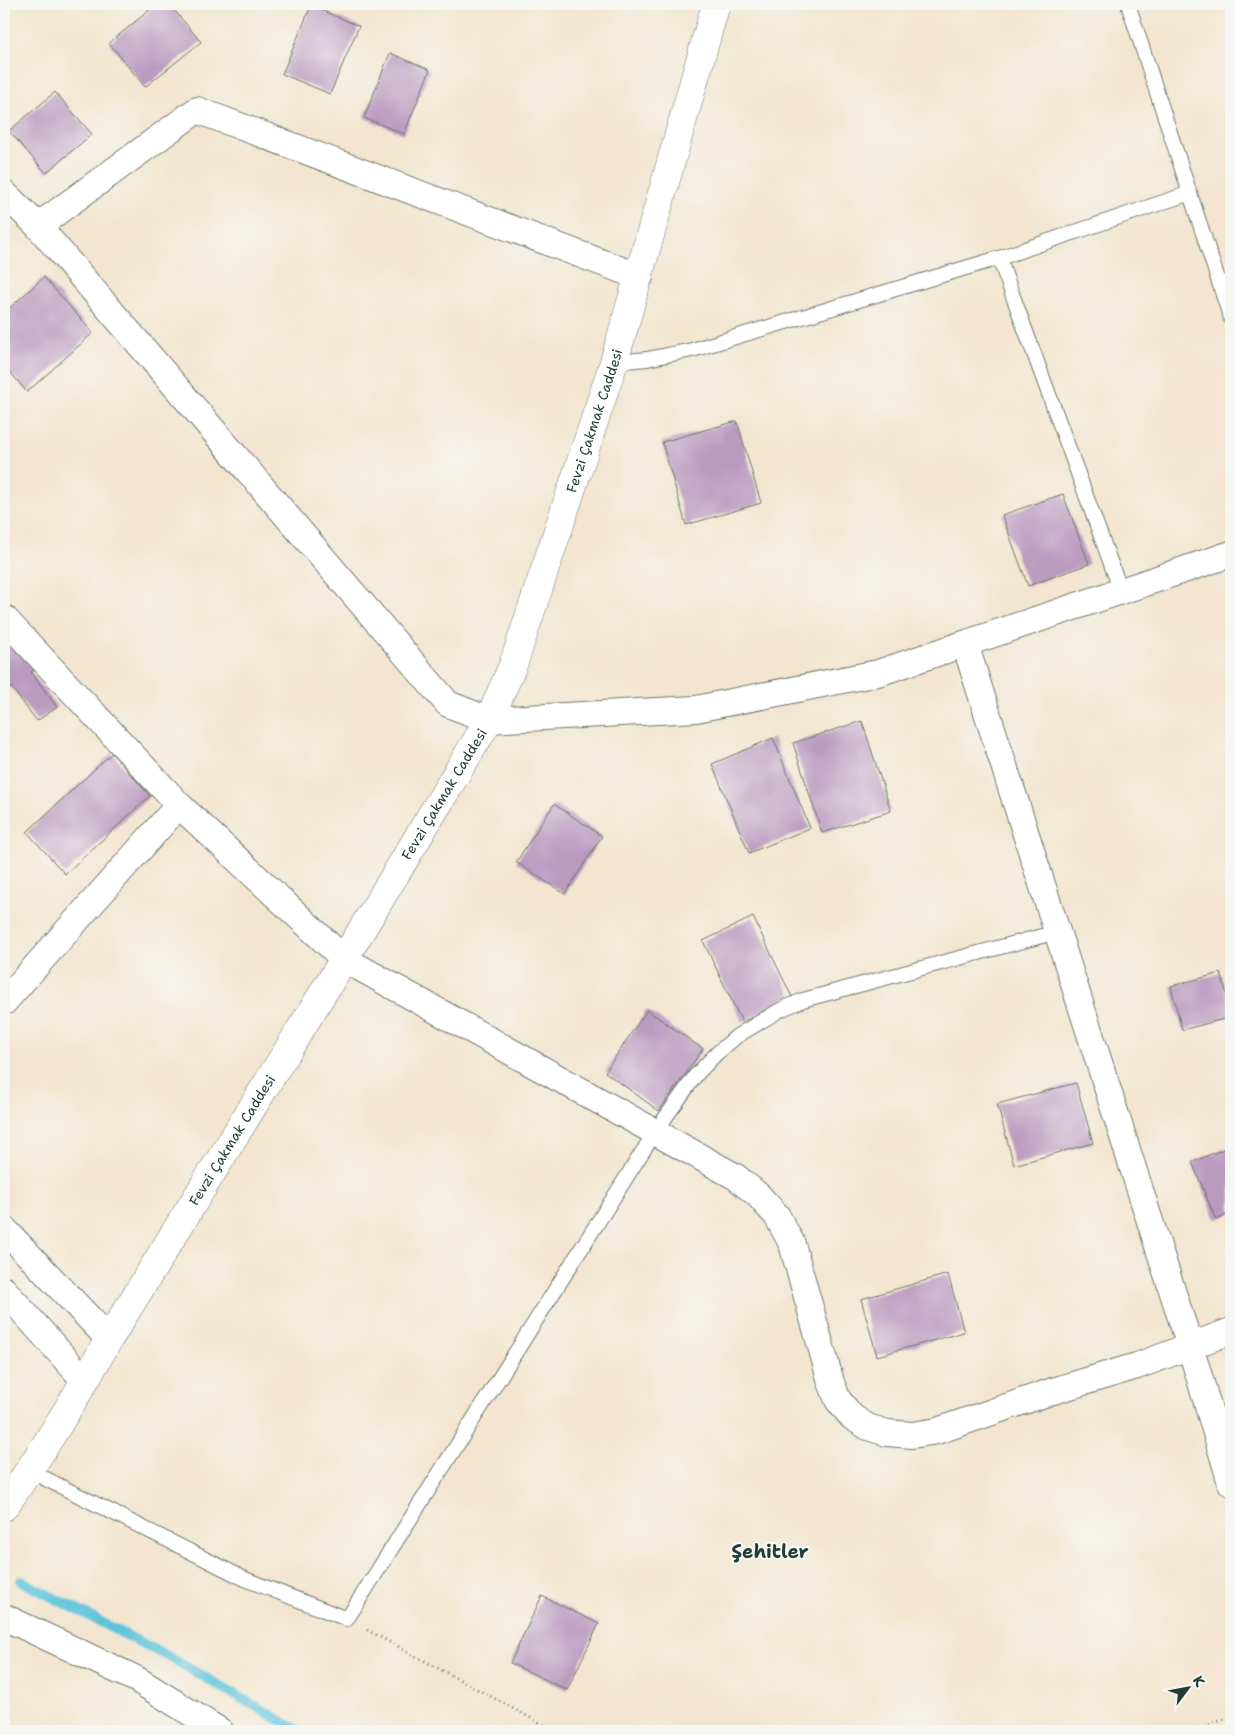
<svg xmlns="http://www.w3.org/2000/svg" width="1235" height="1735" font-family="'Shantell Sans',sans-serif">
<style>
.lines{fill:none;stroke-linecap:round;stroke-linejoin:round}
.stream{stroke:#5dc4db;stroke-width:10}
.building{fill:#ba9abf}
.service-casing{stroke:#69786a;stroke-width:16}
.minor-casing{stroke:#69786a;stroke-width:28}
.tertiary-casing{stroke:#69786a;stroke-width:29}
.path{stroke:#69786a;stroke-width:3;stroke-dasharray:1 4;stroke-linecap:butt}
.service{stroke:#fff;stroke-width:14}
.minor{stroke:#fff;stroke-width:26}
.tertiary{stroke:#fff;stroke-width:28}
.labels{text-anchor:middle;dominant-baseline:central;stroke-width:4.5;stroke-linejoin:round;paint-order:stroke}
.street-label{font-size:14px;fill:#1f3d34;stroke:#f6f6f2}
.district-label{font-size:19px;font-weight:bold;fill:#1f3d34;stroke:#f6f6f2}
</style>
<rect width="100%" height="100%" fill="#f6f6f2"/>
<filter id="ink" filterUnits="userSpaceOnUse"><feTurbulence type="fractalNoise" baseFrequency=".02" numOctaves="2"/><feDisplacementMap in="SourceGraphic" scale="10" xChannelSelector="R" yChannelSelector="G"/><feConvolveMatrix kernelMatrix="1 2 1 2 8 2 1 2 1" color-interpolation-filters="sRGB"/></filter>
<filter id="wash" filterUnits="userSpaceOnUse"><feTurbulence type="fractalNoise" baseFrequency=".0096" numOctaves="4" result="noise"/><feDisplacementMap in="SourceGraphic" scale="20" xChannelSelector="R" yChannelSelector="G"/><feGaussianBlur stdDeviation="1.12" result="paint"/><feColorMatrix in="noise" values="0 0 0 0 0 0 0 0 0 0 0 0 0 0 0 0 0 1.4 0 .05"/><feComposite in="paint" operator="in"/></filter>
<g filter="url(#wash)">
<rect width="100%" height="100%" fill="#f3e5cf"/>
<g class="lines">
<!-- stream -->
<path class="stream" d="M 21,1581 L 167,1656 L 299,1731"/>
</g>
<g id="blocks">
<!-- building -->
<path class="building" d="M 157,4 L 169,4 L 201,42 L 145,87 L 109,43 Z
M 311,6 L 359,26 L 330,94 L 282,74 Z
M 390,53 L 430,70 L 404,134 L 364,118 Z
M 55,92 L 92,134 L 46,173 L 9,131 Z
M 44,277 L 93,333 L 27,392 L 4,365 L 4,313 Z
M 737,421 L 761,503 L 686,525 L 662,442 Z
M 1063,494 L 1089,564 L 1028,586 L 1002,515 Z
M 4,626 L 35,669 L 31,672 L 57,707 L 37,721 L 11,687 L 7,690 L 4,685 Z
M 862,721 L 891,811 L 822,833 L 793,743 Z
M 773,738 L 810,828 L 749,853 L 712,764 Z
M 112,753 L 150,796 L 65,874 L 27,832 Z
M 554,804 L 602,836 L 565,894 L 516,862 Z
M 753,917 L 792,997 L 742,1022 L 703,941 Z
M 1221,973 L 1231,1011 L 1231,1017 L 1182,1030 L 1171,986 Z
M 647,1010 L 703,1049 L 659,1111 L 605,1072 Z
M 1076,1083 L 1093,1143 L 1014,1165 L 997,1104 Z
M 1231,1146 L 1231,1213 L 1216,1220 L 1192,1162 Z
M 948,1274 L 964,1332 L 877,1356 L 861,1299 Z
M 542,1596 L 599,1624 L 567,1690 L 510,1663 Z"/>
</g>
</g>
<g filter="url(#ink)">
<use href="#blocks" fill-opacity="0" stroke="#69786a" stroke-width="1"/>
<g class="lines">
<defs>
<path id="service" d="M 1128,4 L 1231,319
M 999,258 L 1121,591
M 614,362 L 647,359 L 692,350 L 999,258 L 1190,193
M 30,1471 L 245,1579 L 347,1619 L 655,1132 L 696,1075 L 716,1054 L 737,1036 L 780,1010 L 803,1000 L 1057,932"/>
<path id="minor" d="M 4,193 L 38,226 L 448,704 L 489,720 L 696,709 L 878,673 L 1231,554
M 38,226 L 197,110 L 640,277
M 4,618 L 179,805 L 344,959 L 736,1177 L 758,1195 L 777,1216 L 792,1244 L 831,1382 L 838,1400 L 852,1417 L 868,1427 L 887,1433 L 912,1435 L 937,1431 L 1053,1391 L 1137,1366 L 1231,1331
M 965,644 L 1190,1346 L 1231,1483
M 4,1002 L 179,805
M 4,1229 L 109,1339
M 4,1290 L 85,1381
M 4,1617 L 136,1679 L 220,1731"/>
<g id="tertiary">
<path id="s1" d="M 4,1507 C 42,1453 76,1397 109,1339 L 344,959 L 489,720 L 513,665 L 614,362 L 716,4"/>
</g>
</defs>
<!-- service casing -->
<use href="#service" class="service-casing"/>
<!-- minor casing -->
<use href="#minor" class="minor-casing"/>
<!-- tertiary casing -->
<use href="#tertiary" class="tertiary-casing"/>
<!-- path -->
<path class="path" d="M 367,1630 L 555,1731
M 1190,1731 L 1231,1717"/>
<!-- service -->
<use href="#service" class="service"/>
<!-- minor -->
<use href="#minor" class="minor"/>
<!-- tertiary -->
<use href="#tertiary" class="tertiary"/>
</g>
</g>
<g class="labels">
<!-- street labels -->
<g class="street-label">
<text stroke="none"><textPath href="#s1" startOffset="1242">Fevzi Çakmak Caddesi</textPath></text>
<text stroke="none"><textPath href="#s1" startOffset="838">Fevzi Çakmak Caddesi</textPath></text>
<text stroke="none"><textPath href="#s1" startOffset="432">Fevzi Çakmak Caddesi</textPath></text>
</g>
<!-- district labels -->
<g class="district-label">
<text x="770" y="1551">Şehitler</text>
</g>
</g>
<!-- margin -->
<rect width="1235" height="1735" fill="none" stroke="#f6f6f2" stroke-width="20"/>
<!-- north arrow -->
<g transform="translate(1188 1688) rotate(58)" stroke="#f6f6f2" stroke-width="4" paint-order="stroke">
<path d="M0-4L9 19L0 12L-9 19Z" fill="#1f3d34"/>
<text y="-8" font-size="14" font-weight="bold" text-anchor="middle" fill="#1f3d34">K</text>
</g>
</svg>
